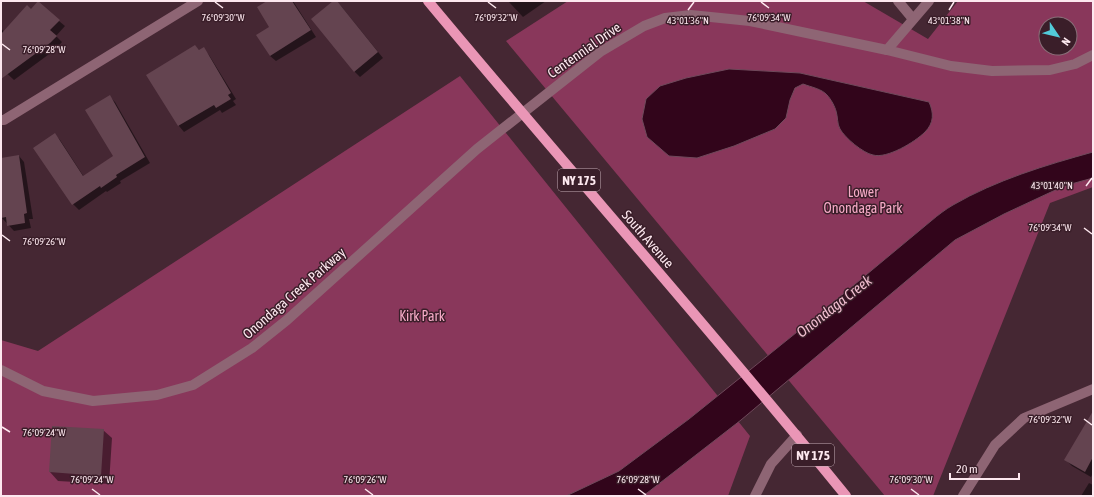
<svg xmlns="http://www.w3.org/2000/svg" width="1094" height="497" font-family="'Asap Condensed',sans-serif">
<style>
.green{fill:#89375b;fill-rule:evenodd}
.water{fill:#32051b;stroke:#6f495b}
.shadow{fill:#0007}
.building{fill:#644450}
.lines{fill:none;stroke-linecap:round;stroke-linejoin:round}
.lane{stroke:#8e6574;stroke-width:10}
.street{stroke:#8e6574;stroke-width:10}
.primary{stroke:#ea96b6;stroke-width:10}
.ticks{fill:none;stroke:#fde8ef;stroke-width:1.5}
.labels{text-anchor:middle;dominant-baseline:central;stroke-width:3;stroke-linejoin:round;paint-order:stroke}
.shield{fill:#3a1e29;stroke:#c2abb4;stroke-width:1}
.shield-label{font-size:13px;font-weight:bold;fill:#fde8ef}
.street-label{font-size:14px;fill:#fde8ef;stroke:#3a1e29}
.park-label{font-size:14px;fill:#f6abc7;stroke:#3a1e29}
.water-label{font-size:15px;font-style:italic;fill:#f2bfd1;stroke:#3a1e29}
.ticks-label{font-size:10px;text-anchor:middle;fill:#fde8ef;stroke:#3a1e29;stroke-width:3;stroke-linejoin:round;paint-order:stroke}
</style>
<rect width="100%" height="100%" fill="#452733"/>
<!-- green -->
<path class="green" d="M 568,1 L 863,1 L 928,39 L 958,1 L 1093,1 L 1093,187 L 1050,203 L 933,496 L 885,496 L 506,41 ZM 1046,24 L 1070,24 L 1070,48 L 1046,48 Z
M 460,76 L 750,436 L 728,496 L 1,496 L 1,340 L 38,351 Z"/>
<!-- water -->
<path class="water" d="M 729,69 L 800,73 L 929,102 C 934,113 934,123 925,132 C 915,142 887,159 873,155 C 863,153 845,138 840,129 C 837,124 838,117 836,111 C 835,107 831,99 827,95 C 822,89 811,87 803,84 L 795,88 L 790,100 L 786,118 L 775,129 L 734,146 L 697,158 L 669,156 L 647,137 L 642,119 L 646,99 L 660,86 L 686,78 Z
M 1093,152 L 1093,178 L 1064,186 L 1004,214 L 955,240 L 741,420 L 647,493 L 641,496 L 566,496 L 619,471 L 689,419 L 807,324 L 931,221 C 938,215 946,209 953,205 C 996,180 1046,165 1093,152 Z"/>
<!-- shadow -->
<path class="shadow" d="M 269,1 L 293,1 L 316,37 L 276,61 L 270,56 Z
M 335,1 L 341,6 L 383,58 L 360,77 L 354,71 Z
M 508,1 L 546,1 L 523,17 Z
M 31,11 L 59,21 L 65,26 L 56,36 L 62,42 L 56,49 L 14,80 L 1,68 L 1,28 L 4,32 Z
M 195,46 L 200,51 L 203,49 L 209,55 L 236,99 L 233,101 L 236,105 L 222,113 L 220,110 L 184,132 L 179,126 L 147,75 Z
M 110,97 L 115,102 L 150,163 L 120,181 L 121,183 L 107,192 L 106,191 L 79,210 L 73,204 L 55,135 L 60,140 L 84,177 L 114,157 Z
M 19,156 L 24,162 L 33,219 L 29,219 L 31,228 L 14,231 L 1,217 L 1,159 Z
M 1093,425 L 1093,473 L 1091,477 L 1072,466 L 1066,460 Z
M 53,427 L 103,430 L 112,438 L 109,484 L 58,481 L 50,472 Z
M 1089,483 L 1093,485 L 1093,496 L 1081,496 Z"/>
<!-- building -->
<path class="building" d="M 38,1 L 60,20 L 50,30 L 57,36 L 50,43 L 1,79 L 1,34 L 27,5 L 31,9 Z
M 267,1 L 292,1 L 311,30 L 270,56 L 256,35 L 269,27 L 257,7 Z
M 333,1 L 337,1 L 378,52 L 354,72 L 311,19 Z
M 195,45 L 199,50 L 204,47 L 231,93 L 228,95 L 231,99 L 216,108 L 214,105 L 178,126 L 146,75 Z
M 110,95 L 145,157 L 116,175 L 117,177 L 101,188 L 100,186 L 72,205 L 33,148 L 55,133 L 83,176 L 113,156 L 85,110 Z
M 19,155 L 27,213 L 24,214 L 25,223 L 7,226 L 6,217 L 1,218 L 1,158 Z
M 1093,411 L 1093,457 L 1085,472 L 1064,460 Z
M 52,426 L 104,429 L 101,476 L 49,472 Z"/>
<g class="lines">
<!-- lane -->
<path class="lane" d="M 898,1 L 913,19
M 887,50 L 951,66 L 992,71 L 1050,70 L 1075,64 L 1093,55"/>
<!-- street -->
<path class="street" d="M 1,120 L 4,120 L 198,1
M 1,370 L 43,391 L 93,401 L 157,395 L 193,385 L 252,348 L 287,320 L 477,149 L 600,52 L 644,26 L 665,18 L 691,15 L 750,21 L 887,50 L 929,1
M 755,496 L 771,464 L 797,435
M 963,496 L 995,445 L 1024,418 L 1093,389"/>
<!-- primary -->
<path class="primary" d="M 428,1 C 566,167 710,328 846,496"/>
</g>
<!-- ticks -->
<path class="ticks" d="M 215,2 L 223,8M 488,2 L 496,8M 761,2 L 769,8M 688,10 L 694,2M 949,10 L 954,2M 2,44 L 10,50M 1086,186 L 1092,178M 1084,228 L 1092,234M 2,235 L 10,241M 1084,419 L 1092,425M 2,427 L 10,432M 92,489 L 100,495M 365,489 L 373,495M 638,489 L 646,495M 911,489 L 919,495"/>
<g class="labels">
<!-- shield labels -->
<g class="shield">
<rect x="558" y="169" width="42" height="22" rx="3"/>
<rect x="792" y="444" width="42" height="22" rx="3"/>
</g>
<g class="shield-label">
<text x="579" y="180">NY 175</text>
<text x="813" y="455">NY 175</text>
</g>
<!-- street labels -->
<g class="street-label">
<text transform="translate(584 50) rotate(-35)">Centennial Drive</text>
<text transform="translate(648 239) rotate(49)">South Avenue</text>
<text transform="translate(294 293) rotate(-41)">Onondaga Creek Parkway</text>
</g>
<!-- park labels -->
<g class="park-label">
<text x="863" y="192">Lower<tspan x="863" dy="16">Onondaga Park</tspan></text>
<text x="422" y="316">Kirk Park</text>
</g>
<!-- water labels -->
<g class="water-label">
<text transform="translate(834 306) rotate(-38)">Onondaga Creek</text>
</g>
</g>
<g class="ticks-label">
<text x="223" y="21">76°09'30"W</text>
<text x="496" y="21">76°09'32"W</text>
<text x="769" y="21">76°09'34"W</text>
<text x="688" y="24">43°01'36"N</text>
<text x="949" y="24">43°01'38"N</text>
<text x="44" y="53">76°09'28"W</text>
<text x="1052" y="189">43°01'40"N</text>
<text x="1050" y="231">76°09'34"W</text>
<text x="44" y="245">76°09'26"W</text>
<text x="1050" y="423">76°09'32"W</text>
<text x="44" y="436">76°09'24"W</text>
<text x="92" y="483">76°09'24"W</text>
<text x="365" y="483">76°09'26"W</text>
<text x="638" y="483">76°09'28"W</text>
<text x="911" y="483">76°09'30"W</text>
</g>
<!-- border -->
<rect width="1094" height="497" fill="none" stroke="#fde8ef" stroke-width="4"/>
<!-- north arrow -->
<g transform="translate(1058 36) rotate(125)"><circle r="19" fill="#3a1e29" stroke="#886f78"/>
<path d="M0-3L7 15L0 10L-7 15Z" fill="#52cbd9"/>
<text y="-6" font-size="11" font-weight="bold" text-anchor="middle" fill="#fde8ef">N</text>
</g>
<!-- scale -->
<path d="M950 473v6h69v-6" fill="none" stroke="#fde8ef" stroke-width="2"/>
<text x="956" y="473" font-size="12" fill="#fde8ef" stroke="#3a1e29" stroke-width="3" paint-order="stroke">20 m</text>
</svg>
